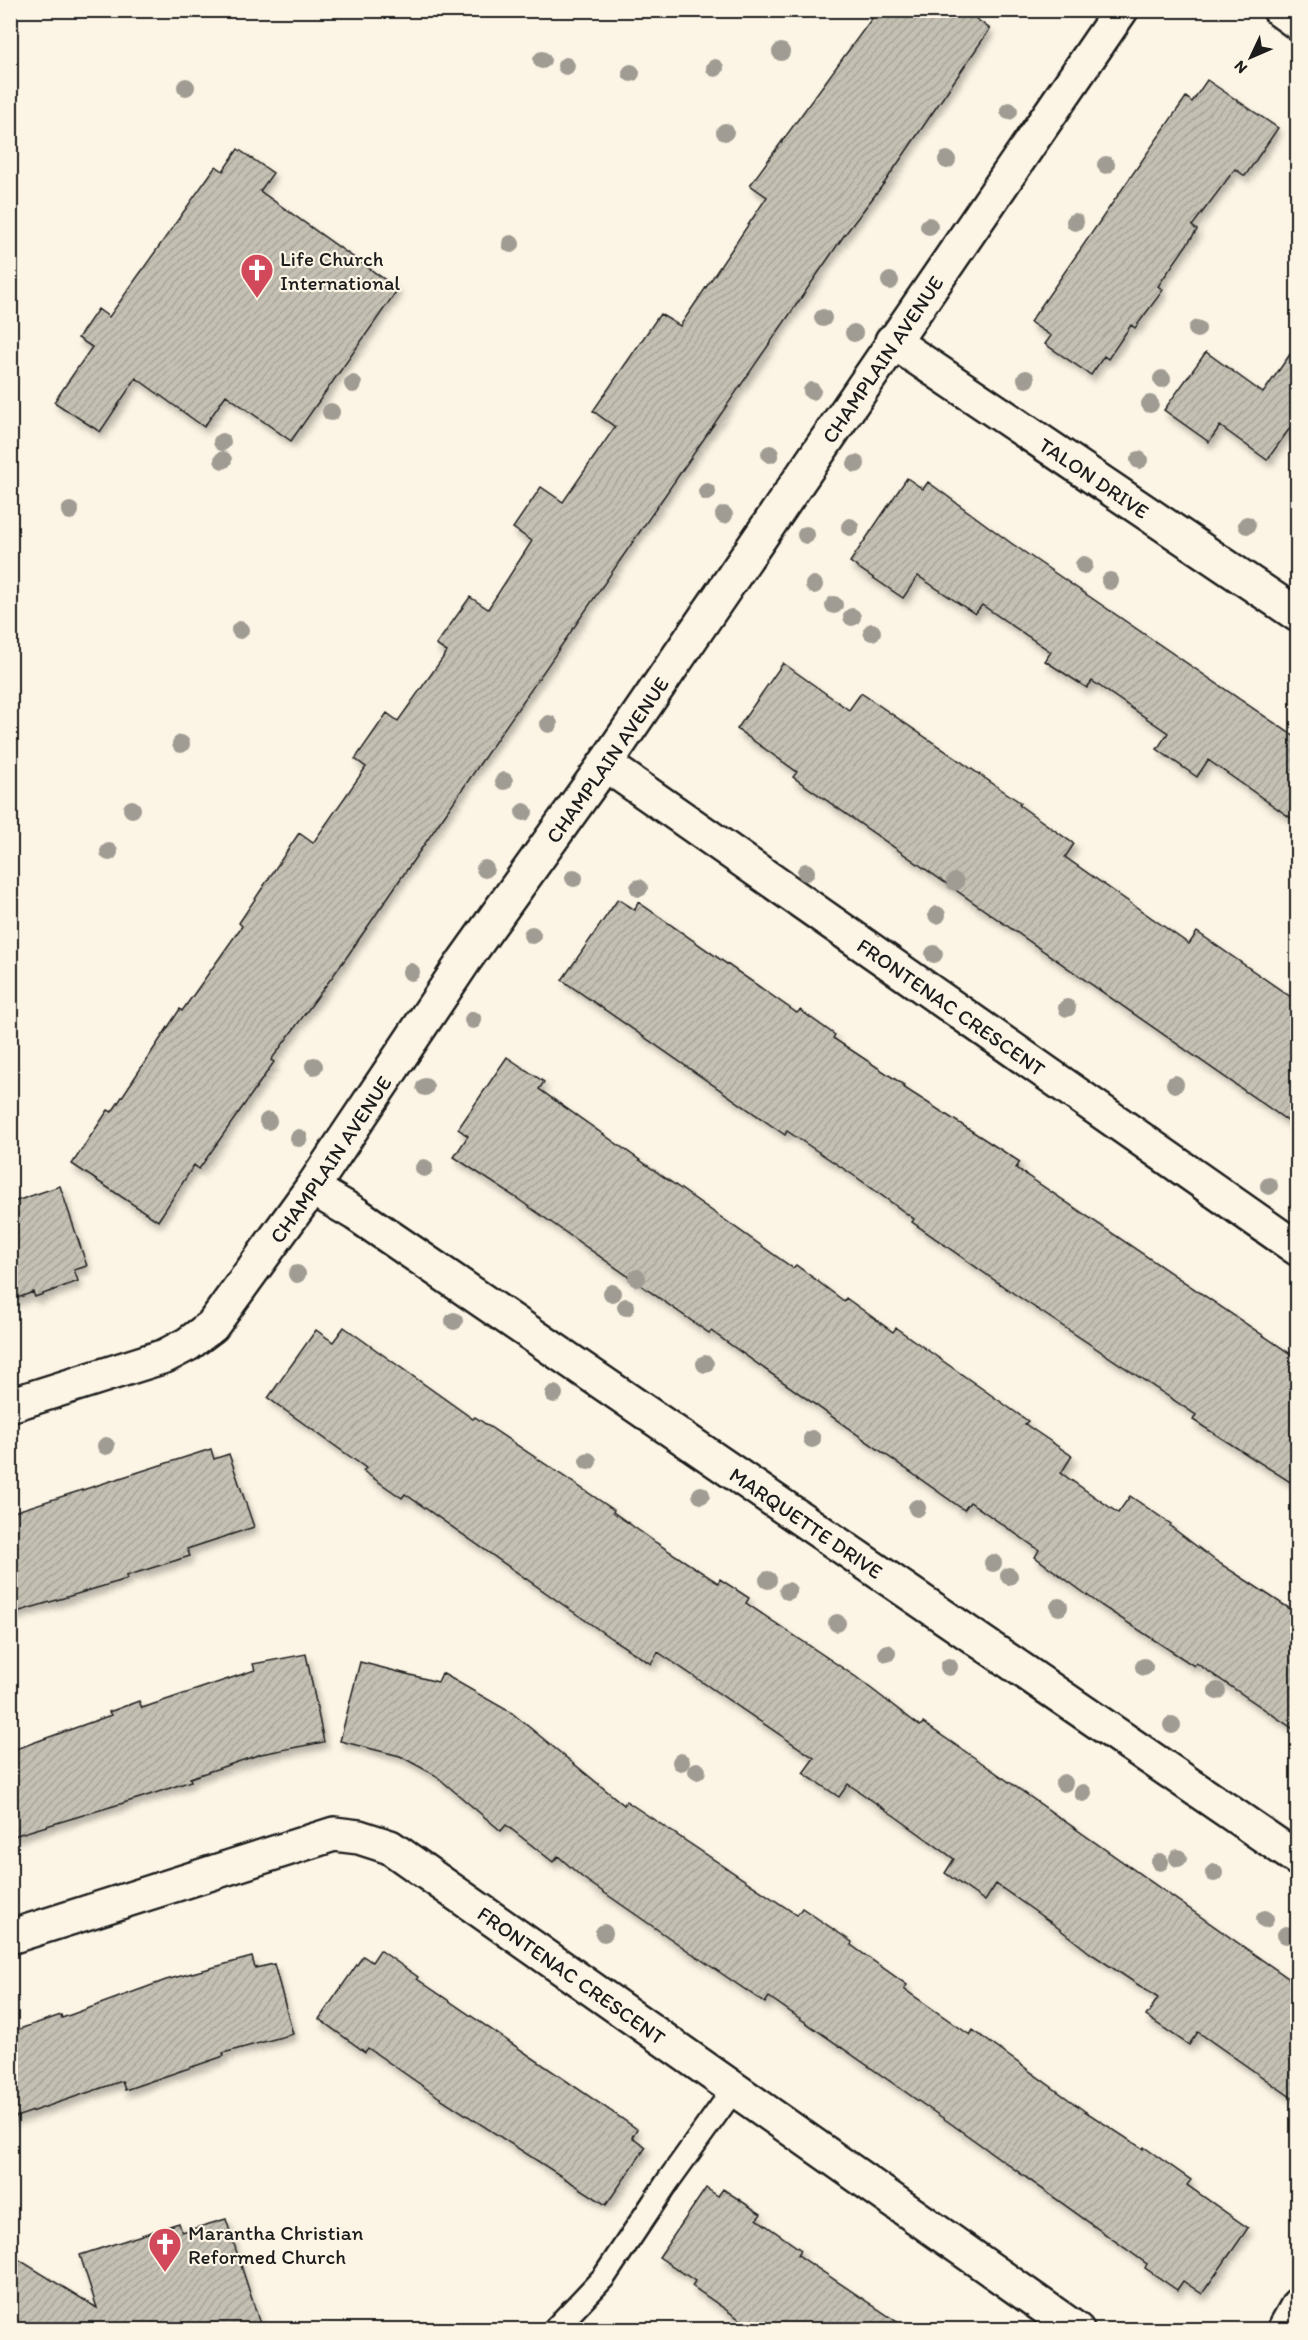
<svg xmlns="http://www.w3.org/2000/svg" width="1308" height="2340" font-family="Itim,sans-serif">
<style>
.building{fill:url(#building-hatch);stroke:#1c1c1c;stroke-width:1.5;filter:url(#shadow)}
.lines{fill:none;stroke-linecap:round;stroke-linejoin:round}
.lane-casing{stroke:#1c1c1c;stroke-width:27}
.street-casing{stroke:#1c1c1c;stroke-width:38}
.lane{stroke:#fcf5e5;stroke-width:22}
.street{stroke:#fcf5e5;stroke-width:33}
.tree{fill:#a09c93}
.labels{text-anchor:middle;dominant-baseline:central;stroke-width:4.5;stroke-linejoin:round;paint-order:stroke}
.poi-label{font-size:21px;fill:#1c1c1c;stroke:#fcf5e5;text-anchor:start}
.street-label{font-size:21px;fill:#1c1c1c;stroke:#fcf5e5}
</style>
<defs>
<pattern id="building-hatch" width="6" height="6" patternUnits="userSpaceOnUse" patternTransform="scale(1.5)"><rect width="6" height="6" fill="#c4c0b3"/><path d="M-1 1l2-2M0 6l6-6M5 7l2-2" fill="none" stroke="#a8a499"/></pattern>
<filter id="shadow"><feDropShadow dx="3.5" dy="6" stdDeviation="3" flood-color="#0004"/></filter>
</defs>
<rect width="100%" height="100%" fill="#fcf5e5"/>
<filter id="ink" filterUnits="userSpaceOnUse"><feTurbulence type="fractalNoise" baseFrequency=".0167" numOctaves="2"/><feDisplacementMap in="SourceGraphic" scale="12" xChannelSelector="R" yChannelSelector="G"/><feConvolveMatrix kernelMatrix="1 2 1 2 8 2 1 2 1" color-interpolation-filters="sRGB"/></filter>
<g filter="url(#ink)">
<!-- building -->
<path class="building" d="M 878,10 L 964,10 L 990,29 L 885,182 L 843,237 L 346,958 L 271,1060 L 274,1062 L 251,1095 L 199,1169 L 194,1165 L 158,1221 L 72,1164 L 108,1110 L 112,1112 L 180,1009 L 182,1011 L 242,926 L 239,923 L 299,833 L 313,843 L 366,767 L 355,759 L 387,713 L 398,721 L 447,652 L 436,645 L 470,597 L 488,609 L 532,541 L 513,528 L 541,487 L 563,502 L 615,427 L 593,411 L 660,314 L 680,326 L 767,197 L 750,185 Z
M 1207,80 L 1278,128 L 1245,176 L 1235,169 L 1192,226 L 1197,230 L 1158,286 L 1163,290 L 1135,328 L 1131,325 L 1108,359 L 1104,356 L 1091,375 L 1045,344 L 1051,336 L 1030,322 L 1186,97 L 1192,102 Z
M 238,149 L 273,173 L 260,191 L 398,289 L 291,441 L 226,395 L 204,427 L 136,378 L 100,432 L 54,402 L 92,347 L 78,338 L 98,309 L 109,317 L 216,166 L 223,171 Z
M 1298,343 L 1298,417 L 1267,460 L 1220,426 L 1209,442 L 1164,410 L 1206,352 L 1263,393 Z
M 907,478 L 923,489 L 928,482 L 1011,543 L 1298,739 L 1298,823 L 1208,760 L 1197,777 L 1157,749 L 1168,733 L 1092,681 L 1087,688 L 1045,661 L 1051,652 L 982,605 L 975,614 L 918,576 L 903,598 L 850,562 Z
M 783,663 L 849,710 L 861,693 L 1021,803 L 1019,805 L 1074,844 L 1065,857 L 1189,944 L 1197,932 L 1298,1002 L 1298,1128 L 793,777 L 797,772 L 737,729 Z
M 618,899 L 635,910 L 638,902 L 797,1013 L 800,1010 L 835,1035 L 833,1038 L 904,1085 L 903,1087 L 1020,1162 L 1016,1168 L 1298,1359 L 1298,1487 L 1193,1420 L 1196,1415 L 1007,1289 L 912,1222 L 914,1219 L 859,1179 L 787,1131 L 785,1135 L 562,980 Z
M 507,1057 L 544,1082 L 539,1089 L 793,1268 L 796,1265 L 844,1301 L 846,1298 L 893,1332 L 896,1328 L 1028,1421 L 1025,1424 L 1072,1456 L 1061,1473 L 1118,1513 L 1130,1496 L 1171,1524 L 1170,1526 L 1216,1561 L 1298,1614 L 1298,1732 L 1196,1663 L 1194,1666 L 1102,1606 L 1035,1557 L 1039,1550 L 970,1502 L 964,1510 L 711,1331 L 709,1333 L 515,1197 L 454,1157 L 468,1136 L 458,1129 Z
M 60,1186 L 87,1266 L 74,1270 L 78,1281 L 35,1297 L 33,1292 L 10,1301 L 10,1203 Z
M 344,1327 L 473,1419 L 475,1417 L 614,1510 L 613,1512 L 655,1542 L 718,1583 L 720,1579 L 749,1598 L 746,1603 L 856,1677 L 920,1726 L 923,1723 L 975,1758 L 1298,1985 L 1298,2102 L 1198,2032 L 1189,2045 L 1146,2016 L 1158,1998 L 1090,1953 L 1053,1924 L 996,1884 L 985,1901 L 945,1873 L 954,1859 L 896,1817 L 848,1784 L 839,1797 L 803,1773 L 814,1758 L 658,1652 L 651,1664 L 612,1639 L 405,1494 L 402,1498 L 363,1471 L 366,1468 L 268,1398 L 316,1330 L 333,1342 Z
M 211,1449 L 214,1459 L 229,1454 L 254,1527 L 187,1549 L 190,1556 L 126,1576 L 127,1579 L 10,1614 L 10,1513 Z
M 306,1654 L 324,1742 L 261,1754 L 190,1778 L 191,1781 L 140,1798 L 10,1837 L 10,1751 L 111,1715 L 109,1712 L 139,1701 L 142,1708 L 255,1670 L 253,1664 Z
M 360,1662 L 438,1682 L 442,1673 L 512,1713 L 624,1805 L 626,1801 L 797,1915 L 802,1908 L 852,1942 L 851,1945 L 907,1985 L 904,1989 L 970,2035 L 973,2030 L 1086,2112 L 1143,2149 L 1144,2147 L 1191,2180 L 1187,2185 L 1248,2228 L 1202,2294 L 1183,2281 L 1177,2290 L 1145,2268 L 1147,2264 L 950,2123 L 769,1997 L 765,2003 L 684,1948 L 583,1878 L 558,1856 L 553,1862 L 506,1825 L 501,1831 L 435,1775 L 400,1756 L 340,1741 Z
M 380,1950 L 418,1977 L 417,1979 L 637,2129 L 632,2137 L 646,2147 L 606,2205 L 440,2098 L 368,2048 L 365,2052 L 319,2019 L 363,1956 L 372,1962 Z
M 252,1957 L 255,1968 L 274,1964 L 293,2034 L 223,2053 L 224,2056 L 125,2090 L 122,2081 L 10,2119 L 10,2032 L 61,2015 L 62,2018 L 166,1980 Z
M 706,2188 L 718,2196 L 723,2189 L 761,2214 L 757,2219 L 801,2250 L 798,2255 L 909,2330 L 755,2330 L 692,2286 L 695,2281 L 659,2257 Z
M 226,2219 L 262,2330 L 10,2330 L 10,2254 L 97,2308 L 80,2255 L 179,2223 L 182,2232 Z"/>
<g class="lines">
<defs>
<path id="lane" d="M 554,2330 L 604,2277 L 668,2181 L 734,2089"/>
<g id="street">
<path d="M 1280,10 L 1298,23"/>
<path id="s1" d="M 892,341 L 1298,615"/>
<path id="s2" d="M 605,764 L 1298,1249"/>
<path id="s3" d="M 312,1188 L 356,1214 L 1298,1859"/>
<path id="s4" d="M 10,1405 L 165,1356 L 188,1344 L 212,1326 L 312,1188 L 464,961 L 605,764 L 1121,10"/>
<path id="s5" d="M 10,1937 L 334,1834 L 359,1837 L 390,1847 L 1077,2330"/>
<path d="M 1284,2330 L 1298,2305"/>
</g>
</defs>
<!-- lane casing -->
<use href="#lane" class="lane-casing"/>
<!-- street casing -->
<use href="#street" class="street-casing"/>
<!-- lane -->
<use href="#lane" class="lane"/>
<!-- street -->
<use href="#street" class="street"/>
</g>
<!-- trees -->
<g class="tree">
<circle cx="781" cy="52" r="9"/>
<circle cx="542" cy="60" r="9"/>
<circle cx="566" cy="66" r="9"/>
<circle cx="715" cy="68" r="9"/>
<circle cx="631" cy="73" r="9"/>
<circle cx="186" cy="87" r="9"/>
<circle cx="1009" cy="111" r="9"/>
<circle cx="725" cy="132" r="9"/>
<circle cx="947" cy="160" r="9"/>
<circle cx="1106" cy="165" r="9"/>
<circle cx="1075" cy="222" r="9"/>
<circle cx="929" cy="226" r="9"/>
<circle cx="511" cy="244" r="9"/>
<circle cx="890" cy="281" r="9"/>
<circle cx="823" cy="318" r="9"/>
<circle cx="1197" cy="329" r="9"/>
<circle cx="854" cy="333" r="9"/>
<circle cx="1026" cy="379" r="9"/>
<circle cx="1162" cy="379" r="9"/>
<circle cx="353" cy="384" r="9"/>
<circle cx="812" cy="391" r="9"/>
<circle cx="1150" cy="404" r="9"/>
<circle cx="331" cy="412" r="9"/>
<circle cx="222" cy="442" r="9"/>
<circle cx="770" cy="454" r="9"/>
<circle cx="223" cy="460" r="9"/>
<circle cx="1139" cy="460" r="9"/>
<circle cx="856" cy="464" r="9"/>
<circle cx="707" cy="492" r="9"/>
<circle cx="70" cy="511" r="9"/>
<circle cx="724" cy="515" r="9"/>
<circle cx="1247" cy="525" r="9"/>
<circle cx="850" cy="527" r="9"/>
<circle cx="806" cy="535" r="9"/>
<circle cx="1084" cy="565" r="9"/>
<circle cx="1110" cy="581" r="9"/>
<circle cx="814" cy="585" r="9"/>
<circle cx="834" cy="605" r="9"/>
<circle cx="852" cy="617" r="9"/>
<circle cx="240" cy="630" r="9"/>
<circle cx="872" cy="632" r="9"/>
<circle cx="549" cy="724" r="9"/>
<circle cx="181" cy="744" r="9"/>
<circle cx="504" cy="781" r="9"/>
<circle cx="132" cy="809" r="9"/>
<circle cx="524" cy="812" r="9"/>
<circle cx="109" cy="852" r="9"/>
<circle cx="485" cy="869" r="9"/>
<circle cx="806" cy="872" r="9"/>
<circle cx="574" cy="878" r="9"/>
<circle cx="955" cy="882" r="9"/>
<circle cx="639" cy="888" r="9"/>
<circle cx="937" cy="915" r="9"/>
<circle cx="532" cy="935" r="9"/>
<circle cx="934" cy="954" r="9"/>
<circle cx="411" cy="972" r="9"/>
<circle cx="1067" cy="1008" r="9"/>
<circle cx="473" cy="1020" r="9"/>
<circle cx="314" cy="1066" r="9"/>
<circle cx="1175" cy="1084" r="9"/>
<circle cx="425" cy="1087" r="9"/>
<circle cx="268" cy="1121" r="9"/>
<circle cx="299" cy="1138" r="9"/>
<circle cx="424" cy="1168" r="9"/>
<circle cx="1269" cy="1186" r="9"/>
<circle cx="297" cy="1274" r="9"/>
<circle cx="637" cy="1278" r="9"/>
<circle cx="612" cy="1293" r="9"/>
<circle cx="626" cy="1307" r="9"/>
<circle cx="454" cy="1321" r="9"/>
<circle cx="705" cy="1364" r="9"/>
<circle cx="554" cy="1394" r="9"/>
<circle cx="812" cy="1439" r="9"/>
<circle cx="106" cy="1446" r="9"/>
<circle cx="588" cy="1461" r="9"/>
<circle cx="701" cy="1495" r="9"/>
<circle cx="917" cy="1508" r="9"/>
<circle cx="993" cy="1563" r="9"/>
<circle cx="1009" cy="1576" r="9"/>
<circle cx="768" cy="1580" r="9"/>
<circle cx="788" cy="1591" r="9"/>
<circle cx="1059" cy="1607" r="9"/>
<circle cx="837" cy="1623" r="9"/>
<circle cx="887" cy="1653" r="9"/>
<circle cx="949" cy="1667" r="9"/>
<circle cx="1144" cy="1667" r="9"/>
<circle cx="1217" cy="1691" r="9"/>
<circle cx="1172" cy="1725" r="9"/>
<circle cx="681" cy="1762" r="9"/>
<circle cx="697" cy="1771" r="9"/>
<circle cx="1064" cy="1783" r="9"/>
<circle cx="1083" cy="1793" r="9"/>
<circle cx="1178" cy="1858" r="9"/>
<circle cx="1160" cy="1862" r="9"/>
<circle cx="1214" cy="1873" r="9"/>
<circle cx="1265" cy="1919" r="9"/>
<circle cx="604" cy="1933" r="9"/>
<circle cx="1286" cy="1935" r="9"/>
</g>
</g>
<!-- icons -->
<defs>
<symbol id="church-pin" viewBox="-11 -11 22 30"><path d="M0 17L-7.5 6A9.5 9.5 0 1 1 7.5 6Z" fill="#d1495b" stroke="#fcf5e5"/><path d="M-1.2-6h2.4v3.5h3.3v2.4h-3.3V6h-2.4V-.1h-3.3v-2.4h3.3Z" fill="#fff"/></symbol>
</defs>
<g fill-rule="evenodd">
<use href="#church-pin" x="238" y="251" width="38" height="52"/>
<use href="#church-pin" x="146" y="2225" width="38" height="52"/>
</g>
<g class="labels">
<!-- poi labels -->
<g class="poi-label">
<text x="280" y="258">Life Church<tspan x="280" dy="24">International</tspan></text>
<text x="188" y="2232">Marantha Christian<tspan x="188" dy="24">Reformed Church</tspan></text>
</g>
<!-- street labels -->
<g class="street-label">
<text stroke="none"><textPath href="#s4" startOffset="1395">CHAMPLAIN AVENUE</textPath></text>
<text stroke="none"><textPath href="#s1" startOffset="244">TALON DRIVE</textPath></text>
<text stroke="none"><textPath href="#s4" startOffset="909">CHAMPLAIN AVENUE</textPath></text>
<text stroke="none"><textPath href="#s2" startOffset="423">FRONTENAC CRESCENT</textPath></text>
<text stroke="none"><textPath href="#s4" startOffset="423">CHAMPLAIN AVENUE</textPath></text>
<text stroke="none"><textPath href="#s3" startOffset="597">MARQUETTE DRIVE</textPath></text>
<text stroke="none"><textPath href="#s5" startOffset="620">FRONTENAC CRESCENT</textPath></text>
</g>
</g>
<!-- margin -->
<rect width="1308" height="2340" fill="none" stroke="#fcf5e5" stroke-width="36"/>
<rect x="18" y="18" width="1272" height="2304" fill="none" stroke="#1c1c1c" stroke-width="2" filter="url(#ink)"/>
<!-- north arrow -->
<g transform="translate(1251 57) rotate(226)" stroke="#fcf5e5" stroke-width="4.5" paint-order="stroke">
<path d="M0-4.5L10 22L0 15L-10 22Z" fill="#1c1c1c"/>
<text y="-9" font-size="16" font-weight="bold" text-anchor="middle" fill="#1c1c1c">N</text>
</g>
</svg>
